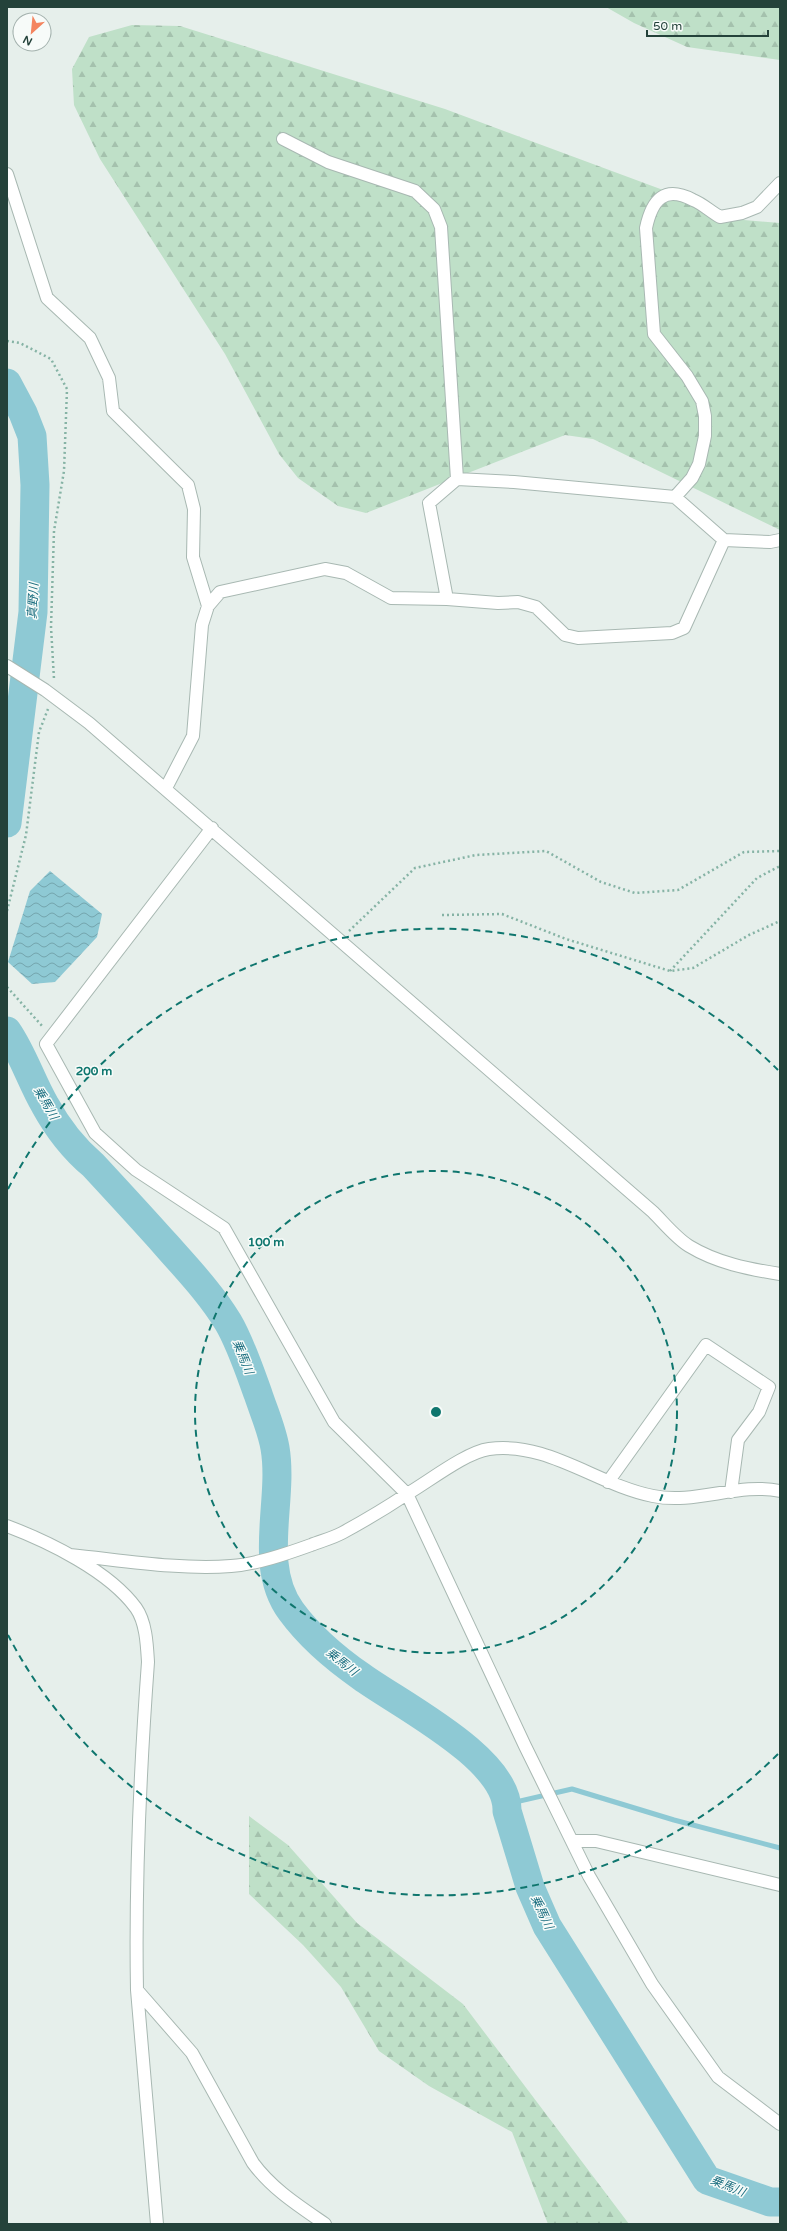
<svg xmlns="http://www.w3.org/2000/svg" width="787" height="2231" font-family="'Varela Round','Noto Sans JP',sans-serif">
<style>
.forest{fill:url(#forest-firs)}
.water{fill:url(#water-waves)}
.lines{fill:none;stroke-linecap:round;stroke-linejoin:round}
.stream{stroke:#8ec9d4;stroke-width:5}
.river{stroke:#8ec9d4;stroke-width:29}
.minor-casing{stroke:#a8b8b2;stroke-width:14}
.path{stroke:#86b3a5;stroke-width:2.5;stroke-dasharray:2 3;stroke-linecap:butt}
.minor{stroke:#fff;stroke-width:12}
.ring{fill:none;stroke:#0f766e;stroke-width:2;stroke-dasharray:7 5}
.labels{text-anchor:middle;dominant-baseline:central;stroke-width:3;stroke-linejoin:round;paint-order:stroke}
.water-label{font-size:12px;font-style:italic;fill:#1c6f80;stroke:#f7fbf9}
.centre{fill:#0f766e;stroke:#f7fbf9;stroke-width:2}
.ring-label{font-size:12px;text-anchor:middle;font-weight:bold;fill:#0f766e;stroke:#f7fbf9;stroke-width:3;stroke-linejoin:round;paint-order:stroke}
</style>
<defs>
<pattern id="forest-firs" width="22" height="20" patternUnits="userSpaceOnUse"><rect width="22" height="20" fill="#bfe0c8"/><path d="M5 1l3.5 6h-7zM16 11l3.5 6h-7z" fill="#a4c1ad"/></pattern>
<pattern id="water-waves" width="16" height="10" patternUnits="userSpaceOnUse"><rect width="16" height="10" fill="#8ec9d4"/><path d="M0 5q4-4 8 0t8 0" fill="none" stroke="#74a5ad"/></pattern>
</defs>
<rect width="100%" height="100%" fill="#e6efeb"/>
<!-- forest -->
<path class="forest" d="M 606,7 L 780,7 L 780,60 L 687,47 L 634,23 Z
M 132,25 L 180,26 L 445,109 L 744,220 L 780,223 L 780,530 L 593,439 L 565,435 L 366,513 L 338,506 L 298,478 L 279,454 L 225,354 L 100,159 L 74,105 L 72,69 L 89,37 Z
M 249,1816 L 288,1845 L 357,1923 L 463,2004 L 629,2224 L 548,2224 L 512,2132 L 429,2086 L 379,2051 L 341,1987 L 303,1945 L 249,1894 Z"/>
<!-- water -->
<path class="water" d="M 50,871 L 102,914 L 97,937 L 55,982 L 32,984 L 8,962 L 30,891 Z"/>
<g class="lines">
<!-- stream -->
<path class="stream" d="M 507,1804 L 572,1789 L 674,1820 L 780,1848"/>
<!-- river -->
<path class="river" d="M 7,383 L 23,413 L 32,436 L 35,485 L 33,612 L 7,823
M 7,1031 C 23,1054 31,1081 45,1105 C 57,1127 74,1149 93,1165 C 118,1192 143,1219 167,1246 C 189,1271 211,1294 228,1322 C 240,1342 250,1372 258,1394 C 264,1412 272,1430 275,1448 C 284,1501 257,1565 291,1611 C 310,1637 336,1659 362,1677 C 399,1704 509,1759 507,1811 L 530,1887 L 547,1926 L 707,2180 L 770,2202 L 780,2202"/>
<defs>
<path id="minor" d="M 283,139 L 328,162 L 415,191 L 434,209 L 441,227 L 457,479
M 7,174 L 47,298 L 90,338 L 109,378 L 113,411 L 188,485 L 194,509 L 193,557 L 208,606
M 675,497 L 692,478 L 699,464 L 705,436 L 705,416 L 702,401 L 687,376 L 654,334 L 646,228 C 652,200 664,185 693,200 C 703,204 711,212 720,217 L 742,213 L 757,207 L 780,183
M 447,599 L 429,503 L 457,479 L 514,482 L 675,497 L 724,540 L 770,542 L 780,540
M 7,666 L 45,690 L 89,723 L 653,1212 C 664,1223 676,1238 689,1246 C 717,1263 748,1269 780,1274
M 166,788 L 193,736 L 202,625 L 208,606 L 220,592 L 325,569 L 346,573 L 391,598 L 447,599 L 498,603 L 518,602 L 536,607 L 565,635 L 578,638 L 672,633 L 684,628 L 724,540
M 212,828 L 46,1044 L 95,1133 L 136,1170 L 224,1228 L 334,1422 L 407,1494 L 525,1746 L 589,1876 L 652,1984 L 718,2077 L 780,2124
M 608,1482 L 706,1345 L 769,1387 L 759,1412 L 738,1440 L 731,1492
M 7,1526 C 49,1542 109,1571 136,1608 C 146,1622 147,1645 148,1662 C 140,1771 135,1880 137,1990 L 157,2224
M 70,1555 C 121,1560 179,1570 231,1566 C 257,1564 286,1554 311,1545 C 321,1541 333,1538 342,1533 C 364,1521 386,1508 407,1494 C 428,1482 466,1452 489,1449 C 548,1441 597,1485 653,1496 C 695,1505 739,1482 780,1491
M 572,1841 L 596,1841 L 780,1885
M 137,1990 L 192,2053 L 253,2163 C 272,2189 299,2206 325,2224"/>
</defs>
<!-- minor casing -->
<use href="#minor" class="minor-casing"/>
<!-- path -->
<path class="path" d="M 7,341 L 20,343 L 51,359 L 67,389 L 64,471 L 54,531 L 51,627 L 54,679
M 7,911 L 26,835 L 39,732 L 48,709
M 442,915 L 502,914 L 566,939 L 670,971 L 693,968 L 749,935 L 780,921
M 349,931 L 415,868 L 476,855 L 546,851 L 601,882 L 635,893 L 678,890 L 744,852 L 780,851
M 670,971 L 757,878 L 780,866
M 7,987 L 43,1027"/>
<!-- minor -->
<use href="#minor" class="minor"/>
</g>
<!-- distance rings -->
<g class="ring">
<circle cx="436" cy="1412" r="241"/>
<path d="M778 1754A483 483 0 0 1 8 1635M8 1189A483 483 0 0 1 778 1070"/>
</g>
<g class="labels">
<!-- water labels -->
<g class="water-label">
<text transform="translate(33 601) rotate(-87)">真野川</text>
<text transform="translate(46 1103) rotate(60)">乗馬川</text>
<text transform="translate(243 1357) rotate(68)">乗馬川</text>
<text transform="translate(342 1662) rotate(38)">乗馬川</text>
<text transform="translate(542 1912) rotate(65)">乗馬川</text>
<text transform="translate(728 2186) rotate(22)">乗馬川</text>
</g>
</g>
<circle cx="436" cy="1412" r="6" class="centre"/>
<g class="ring-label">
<text x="94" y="1075">200 m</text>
<text x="266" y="1246">100 m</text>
</g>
<!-- border -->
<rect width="787" height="2231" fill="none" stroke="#24423a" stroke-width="16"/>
<!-- north arrow -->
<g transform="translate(32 32) rotate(207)"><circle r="19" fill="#f7fbf9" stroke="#a3b1ad"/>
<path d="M0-3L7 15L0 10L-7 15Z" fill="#f4845f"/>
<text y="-6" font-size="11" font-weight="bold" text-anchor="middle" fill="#24423a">N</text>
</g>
<!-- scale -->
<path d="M647 30v6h121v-6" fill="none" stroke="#24423a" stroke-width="2"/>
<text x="653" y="30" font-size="12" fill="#24423a" stroke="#f7fbf9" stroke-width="3" paint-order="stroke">50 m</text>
</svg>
